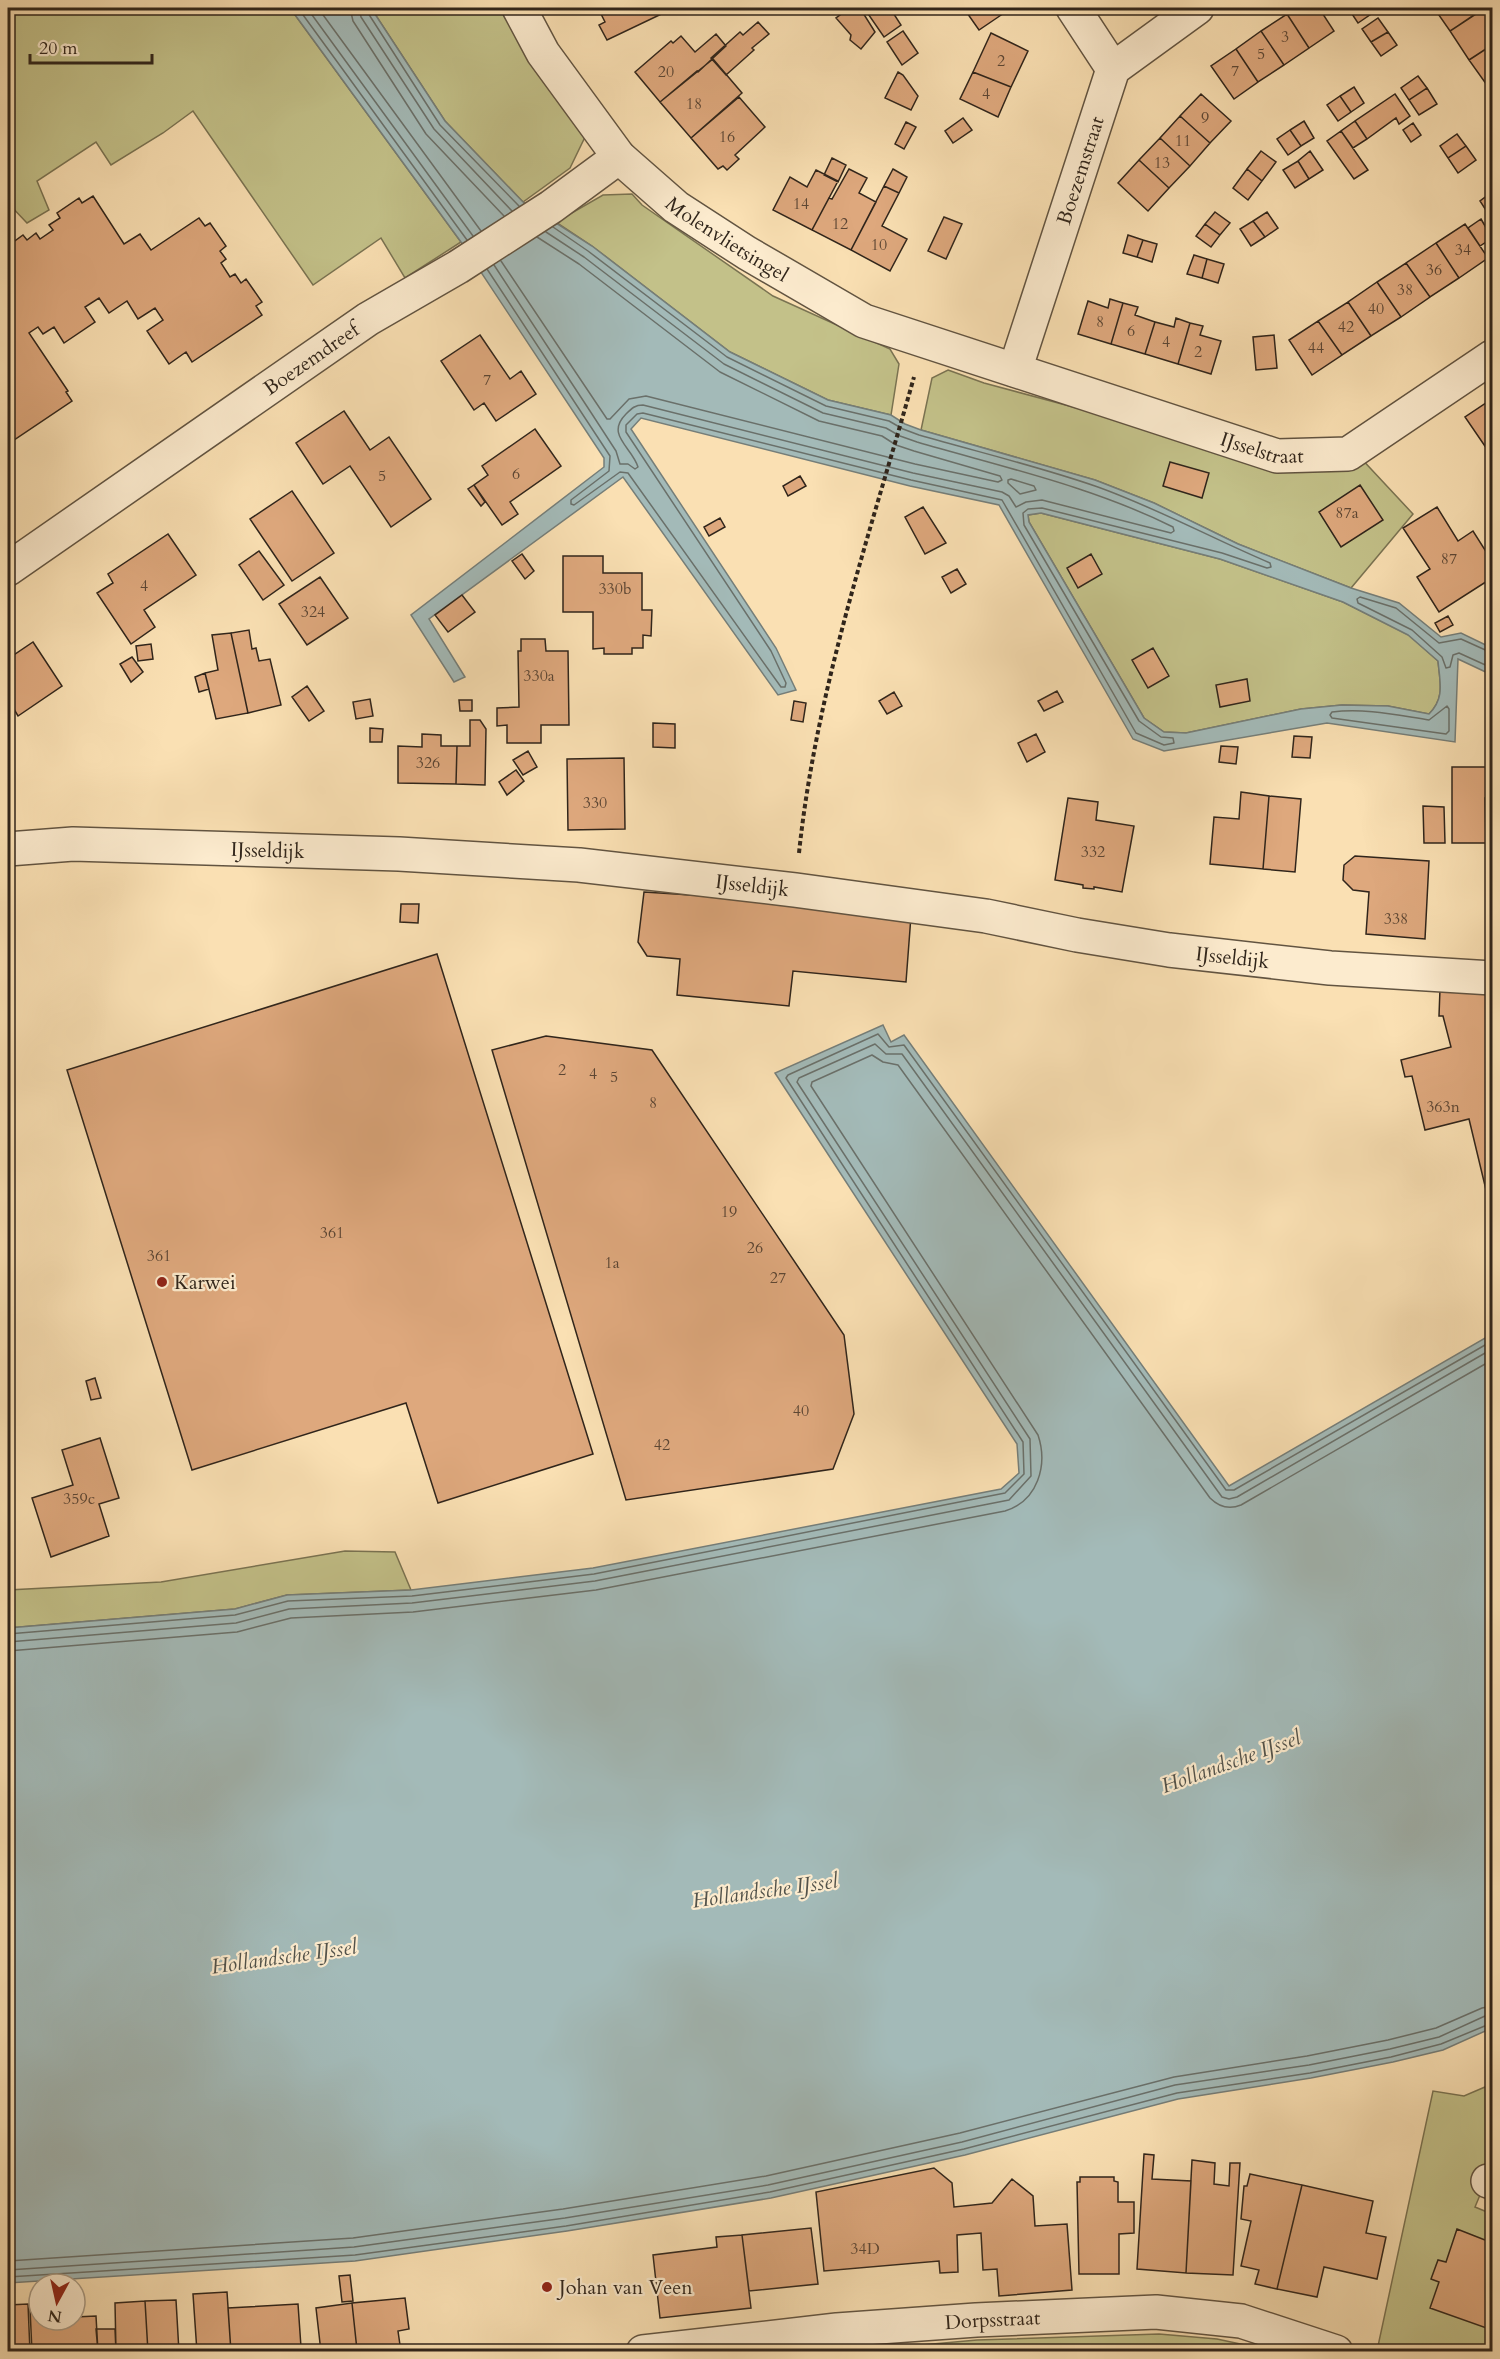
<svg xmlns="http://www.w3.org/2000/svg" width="1500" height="2359" font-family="Cardo,serif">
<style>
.green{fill:#c3c189;stroke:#7a7352;stroke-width:1.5}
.water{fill:#a3bab8;stroke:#757e79;stroke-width:1.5;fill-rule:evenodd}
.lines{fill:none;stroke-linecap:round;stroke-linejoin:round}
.shore{stroke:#6a706a;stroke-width:1.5}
.building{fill:#dea87d;stroke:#30251b;stroke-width:1.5}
.minor-casing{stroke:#625441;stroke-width:36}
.path{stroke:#30251b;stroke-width:4;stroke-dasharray:4.5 3;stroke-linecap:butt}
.minor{stroke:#fcebce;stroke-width:33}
.poi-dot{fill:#8f2418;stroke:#fcebce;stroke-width:2}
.labels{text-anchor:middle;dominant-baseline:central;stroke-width:4.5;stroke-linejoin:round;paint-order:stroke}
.number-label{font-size:16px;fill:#5c4634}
.street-label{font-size:20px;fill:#30251b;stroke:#fcebce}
.poi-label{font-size:20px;fill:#30251b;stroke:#fcebce;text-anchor:start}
.water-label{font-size:21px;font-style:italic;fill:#52524a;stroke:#fcebce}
</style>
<rect width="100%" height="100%" fill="#fae0b3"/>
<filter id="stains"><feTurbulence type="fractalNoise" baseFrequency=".00333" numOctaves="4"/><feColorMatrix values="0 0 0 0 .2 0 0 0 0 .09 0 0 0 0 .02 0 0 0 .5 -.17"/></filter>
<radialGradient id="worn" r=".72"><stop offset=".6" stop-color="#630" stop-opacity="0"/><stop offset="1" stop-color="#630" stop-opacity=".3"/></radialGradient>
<!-- green -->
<path class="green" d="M 8,8 L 290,8 L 461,242 L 405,278 L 381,238 L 313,285 L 193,111 L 163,133 L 111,165 L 96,142 L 37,181 L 49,210 L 27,223 L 8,203 Z
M 371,8 L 504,8 L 585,137 L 570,168 L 523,202 L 445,121 Z
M 632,194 L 642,205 L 773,296 L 890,349 L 899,364 L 891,415 L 828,400 L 730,352 L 592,246 L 556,222 L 603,195 Z
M 948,370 L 984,383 L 1196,440 L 1357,454 L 1413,514 L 1351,588 L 1238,544 L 1154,503 L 1095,480 L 921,430 L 932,378 Z
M 1041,513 L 1220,559 L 1343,602 L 1409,635 L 1438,661 C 1440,683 1445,698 1429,714 L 1388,706 L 1342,705 L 1301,709 L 1186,733 L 1164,732 L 1144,718 L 1029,522 L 1028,515 Z
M 345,1551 L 395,1552 L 411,1590 L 287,1595 L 235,1609 L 8,1628 L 8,1590 L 161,1582 Z
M 1492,2084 L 1492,2166 L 1475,2207 L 1492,2214 L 1492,2351 L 1391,2352 L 1378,2346 L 1433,2091 L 1464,2096 Z
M 1159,2334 L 1217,2339 L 1273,2351 L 855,2351 L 977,2340 Z"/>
<!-- water -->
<path class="water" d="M 290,8 L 371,8 L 445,121 L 523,202 L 592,246 L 730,352 L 828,400 L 891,415 L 905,424 L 921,430 L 1095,480 L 1154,503 L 1238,544 L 1351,588 L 1399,603 L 1441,637 L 1461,633 L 1492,648 L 1492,675 L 1458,659 L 1455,742 L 1327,723 L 1164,751 L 1133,739 L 999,505 L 910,486 L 641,418 L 631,429 L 776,648 L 796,690 L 778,695 L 623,477 L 429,619 L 465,677 L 454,682 L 411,615 L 604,467 L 604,458 L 461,242 ZM 1041,513 L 1220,559 L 1343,602 L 1408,635 L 1438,661 C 1440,683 1445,698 1429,714 L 1388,706 L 1342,705 L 1301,709 L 1186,733 L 1164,732 L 1144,718 L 1029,522 L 1028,515 Z
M 883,1025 L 891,1042 L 904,1035 L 1229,1486 L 1492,1334 L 1492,2028 L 1443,2050 L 1393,2062 L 1311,2078 L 1178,2099 L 965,2155 L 771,2198 L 567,2231 L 355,2261 L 8,2283 L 8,1628 L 235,1609 L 287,1595 L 411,1590 L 593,1568 L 1001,1489 L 1019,1473 L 1017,1444 L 775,1073 Z"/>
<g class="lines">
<!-- shore -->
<path class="shore" d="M 298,8 L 467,240
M 307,8 L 473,236
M 318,8 L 481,231
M 350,8 L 353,21 L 426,134 L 504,216
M 359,8 L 361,17 L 434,129 L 512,211
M 367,8 L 368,13 L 440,125 L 519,206
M 501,261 L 607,419 L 610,419 L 629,399 L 646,396 L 915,464 L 998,482 L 1002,480 L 1000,476 L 914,451 L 896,445 L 882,436 L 819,421 L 720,372 L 579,264 L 537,237
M 494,265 L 590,411 L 616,451 L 620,464 L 628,464 L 635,469 L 638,467 C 632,447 605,435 626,414 C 632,408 635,405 643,405 L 913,473 L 1002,492 L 1009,496 L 1016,507 L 1026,502 L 1042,500 L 1171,533 L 1174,531 L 1173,527 C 1093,487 1003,467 917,442 L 900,436 L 886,428 L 823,413 L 724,364 L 584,257 L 546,232
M 487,269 L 610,456 L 609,471 L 571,500 L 571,504 L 574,505 L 620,472 L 628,473 L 781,687 L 785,687 L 786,683 L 771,651 L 626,432 L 626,425 L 637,414 L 643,413 L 911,480 L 1002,500 L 1136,733 L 1164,745 L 1174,743 L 1173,738 L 1161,737 L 1139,721 L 1024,525 L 1023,513 L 1028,509 L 1042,508 L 1222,553 L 1267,568 L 1271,567 L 1270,563 C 1211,538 1155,507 1095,486 C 1037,466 978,452 919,435 L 903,429 L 889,421 L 826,406 L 727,357 L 588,251 L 553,227
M 1011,479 L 1034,486 L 1036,490 L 1020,494 L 1008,483 L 1008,480 Z
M 1492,653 L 1461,639 L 1439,643 L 1396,608 L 1360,597 L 1357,599 L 1358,603 L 1412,630 L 1442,657 L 1446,668 L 1450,667 L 1453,655 L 1459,653 L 1492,668
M 1447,706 L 1449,709 L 1449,731 L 1446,734 L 1332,718 L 1330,715 L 1332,712 C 1365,708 1396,715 1429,720 Z
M 8,1634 L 235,1615 L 288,1601 L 412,1596 L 594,1574 L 1005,1493 L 1024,1474 L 1023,1442 L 786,1078 L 788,1075 L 878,1034 L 889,1047 L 904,1045 L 1226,1490 L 1234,1490 L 1492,1341
M 8,1642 L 236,1623 L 289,1609 L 412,1603 L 595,1581 L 1009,1500 L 1031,1476 L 1030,1439 L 797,1082 L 799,1078 L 875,1044 L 886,1054 L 902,1054 L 1222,1497 L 1229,1499 L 1237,1497 L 1492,1349
M 8,1651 L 237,1632 L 291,1618 L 413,1612 L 596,1590 L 1005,1511 C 1038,1501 1048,1465 1038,1435 L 811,1086 L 812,1082 L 872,1055 L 883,1062 L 898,1065 L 1210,1498 C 1219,1507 1229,1510 1241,1505 L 1492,1360
M 8,2261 L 353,2238 L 563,2209 L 766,2176 L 960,2133 L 1174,2077 L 1307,2056 L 1388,2040 L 1436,2028 L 1482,2008 L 1492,2006
M 8,2270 L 354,2247 L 565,2218 L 768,2185 L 962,2142 L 1175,2085 L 1309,2065 L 1390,2049 L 1439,2037 L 1485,2016 L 1492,2015
M 8,2277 L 355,2255 L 566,2226 L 770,2192 L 964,2149 L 1177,2093 L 1310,2073 L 1391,2057 L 1441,2044 L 1492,2023"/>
</g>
<!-- building -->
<path class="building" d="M 598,8 L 674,8 L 607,40 L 599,25 L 605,22 Z
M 850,8 L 860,8 L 875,32 L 861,49 L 850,40 L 851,35 L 836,18 Z
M 864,8 L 890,8 L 901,25 L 884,37 Z
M 969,8 L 1009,8 L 1010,9 L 979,30 L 965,10 Z
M 1296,8 L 1319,8 L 1334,31 L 1309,48 L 1287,14 Z
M 1355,8 L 1380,8 L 1358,23 L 1350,11 Z
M 1434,8 L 1484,8 L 1450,31 Z
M 1485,8 L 1492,19 L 1492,45 L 1469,60 L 1450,31 Z
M 1287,14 L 1309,48 L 1284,65 L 1261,31 Z
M 1378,18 L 1388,32 L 1371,42 L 1362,29 Z
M 758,22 L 769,34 L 752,48 L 754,50 L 726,75 L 711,58 L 740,32 L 743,35 Z
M 903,31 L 918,53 L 902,65 L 887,42 Z
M 1261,31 L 1284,65 L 1258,82 L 1236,49 Z
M 1388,32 L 1397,45 L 1381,56 L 1371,42 Z
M 991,33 L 1028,51 L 1011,87 L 973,72 Z
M 716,34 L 726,46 L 698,72 L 697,71 L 660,102 L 635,72 L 671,41 L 673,43 L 681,36 L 695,52 Z
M 1492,45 L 1492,86 L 1489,88 L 1469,60 Z
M 1236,49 L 1258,82 L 1234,99 L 1211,66 Z
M 713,59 L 742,93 L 691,138 L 660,102 Z
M 898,72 L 903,75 L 918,96 L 911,110 L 885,98 Z
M 973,72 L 1011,87 L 998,117 L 960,99 Z
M 1418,76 L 1427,88 L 1409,100 L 1401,88 Z
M 1354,87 L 1364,103 L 1351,112 L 1340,96 Z
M 1427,88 L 1437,104 L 1419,115 L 1409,100 Z
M 1201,94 L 1231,121 L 1210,143 L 1180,116 Z
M 1395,94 L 1410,116 L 1399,124 L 1396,118 L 1367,139 L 1355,121 Z
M 1340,96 L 1351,112 L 1338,121 L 1327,105 Z
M 739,97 L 765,127 L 735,155 L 739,159 L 727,170 L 723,166 L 718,169 L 691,138 Z
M 1180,116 L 1210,143 L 1190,166 L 1160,138 Z
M 963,118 L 972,130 L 953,143 L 945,131 Z
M 1304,121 L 1314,138 L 1301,146 L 1290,130 Z
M 1355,121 L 1367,139 L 1353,148 L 1341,131 Z
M 906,122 L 916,127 L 904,149 L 895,144 Z
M 1413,123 L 1421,135 L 1411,142 L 1403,130 Z
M 1290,130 L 1301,146 L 1288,155 L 1277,139 Z
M 1341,131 L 1368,170 L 1354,179 L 1327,141 Z
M 1457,134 L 1466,146 L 1448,158 L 1440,146 Z
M 1160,138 L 1190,166 L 1169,188 L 1139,160 Z
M 1466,146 L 1476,160 L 1458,173 L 1448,158 Z
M 1261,151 L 1276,162 L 1262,181 L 1247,169 Z
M 1310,151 L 1323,170 L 1309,179 L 1298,161 Z
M 832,158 L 846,165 L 838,182 L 824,175 Z
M 1139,160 L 1169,188 L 1148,211 L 1118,183 Z
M 1298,161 L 1309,179 L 1295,188 L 1283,170 Z
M 849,169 L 867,178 L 859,193 L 876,202 L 851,250 L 812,230 L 829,198 L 832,199 Z
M 893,169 L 907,177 L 899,193 L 884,186 Z
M 1247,169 L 1262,181 L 1248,200 L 1233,188 Z
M 816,170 L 838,181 L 812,230 L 773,210 L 790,177 L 807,187 Z
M 884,186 L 899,193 L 882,226 L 907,239 L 890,271 L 851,250 Z
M 1492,192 L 1492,213 L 1489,215 L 1480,201 Z
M 93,196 L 124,244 L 140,234 L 151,250 L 199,218 L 205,226 L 210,223 L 226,246 L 220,251 L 226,259 L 221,263 L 230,277 L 235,274 L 241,283 L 246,279 L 262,302 L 256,306 L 262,315 L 192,362 L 186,352 L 169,364 L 147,331 L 163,320 L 155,308 L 138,319 L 127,301 L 109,313 L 99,298 L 85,307 L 95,322 L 64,343 L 54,327 L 43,334 L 38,327 L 29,333 L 68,391 L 66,392 L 72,401 L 8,444 L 8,246 L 23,235 L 27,240 L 36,233 L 40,239 L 53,230 L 49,225 L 60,218 L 57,213 L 79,198 L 82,203 Z
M 1215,212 L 1230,223 L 1220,235 L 1205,224 Z
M 1267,212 L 1278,228 L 1265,237 L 1253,221 Z
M 944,217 L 962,224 L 946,259 L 928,251 Z
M 1481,219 L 1492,238 L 1480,246 L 1468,228 Z
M 1253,221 L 1265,237 L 1251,246 L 1240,229 Z
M 1205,224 L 1220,235 L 1211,247 L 1196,236 Z
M 1465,224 L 1488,258 L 1459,278 L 1436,243 Z
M 1128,235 L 1143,240 L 1137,257 L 1123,253 Z
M 1143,240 L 1157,244 L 1152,262 L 1137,257 Z
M 1436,243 L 1459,278 L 1430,297 L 1406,263 Z
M 1194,255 L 1207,259 L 1202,278 L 1187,274 Z
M 1207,259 L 1224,264 L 1218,283 L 1202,278 Z
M 1406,263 L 1430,297 L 1401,317 L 1377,282 Z
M 1377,282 L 1401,317 L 1371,336 L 1348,302 Z
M 1110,299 L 1123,303 L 1111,344 L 1078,334 L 1088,301 L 1108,308 Z
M 1348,302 L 1371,336 L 1342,355 L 1318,321 Z
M 1123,303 L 1138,307 L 1135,315 L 1155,322 L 1145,354 L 1111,344 Z
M 1176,318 L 1190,323 L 1178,364 L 1145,354 L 1155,322 L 1174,327 Z
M 1318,321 L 1342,355 L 1312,375 L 1289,340 Z
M 1190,323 L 1203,326 L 1200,335 L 1221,341 L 1211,374 L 1178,364 Z
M 480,335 L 510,379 L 521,371 L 536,394 L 496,421 L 484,403 L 474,410 L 441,361 Z
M 1274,335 L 1277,368 L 1256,370 L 1253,337 Z
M 1492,399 L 1492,449 L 1489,452 L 1465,417 Z
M 344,411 L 370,450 L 389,437 L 431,499 L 391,527 L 350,466 L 323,484 L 296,443 Z
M 535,429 L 561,466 L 510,502 L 518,514 L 502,525 L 474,485 L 488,475 L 482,466 Z
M 1170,462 L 1209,473 L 1202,498 L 1163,486 Z
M 800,476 L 806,486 L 788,496 L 783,486 Z
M 474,485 L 485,502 L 481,506 L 468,489 Z
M 1360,485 L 1383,520 L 1341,547 L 1319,512 Z
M 292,491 L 334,553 L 292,581 L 250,519 Z
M 923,507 L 946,543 L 925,554 L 905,517 Z
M 1437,507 L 1458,541 L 1473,531 L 1492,561 L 1492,578 L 1439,612 L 1417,577 L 1430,569 L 1403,528 Z
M 720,518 L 725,527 L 709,536 L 704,527 Z
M 168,534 L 196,575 L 144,610 L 155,627 L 131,644 L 97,593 L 113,583 L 108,574 Z
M 259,551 L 284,585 L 263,600 L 239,565 Z
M 522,554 L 534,571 L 525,579 L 512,561 Z
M 1091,554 L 1102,574 L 1078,588 L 1067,568 Z
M 563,556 L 603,556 L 603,573 L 642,573 L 642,610 L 652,610 L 651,636 L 643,635 L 643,648 L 632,648 L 632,654 L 604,654 L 604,648 L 593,649 L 593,612 L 563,612 Z
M 957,569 L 966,584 L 951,593 L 942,577 Z
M 320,577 L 348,618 L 307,645 L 279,604 Z
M 462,595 L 475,612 L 448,632 L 435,615 Z
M 1448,616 L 1453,625 L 1440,632 L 1435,623 Z
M 249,630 L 252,649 L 256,648 L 259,661 L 270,659 L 281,705 L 248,713 L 231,633 Z
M 231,633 L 248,713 L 216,719 L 205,673 L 218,670 L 212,635 Z
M 521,639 L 545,639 L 546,651 L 568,651 L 569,725 L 541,725 L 541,743 L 507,743 L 507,725 L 497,726 L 497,708 L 519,707 L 518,651 L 521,651 Z
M 33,642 L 62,686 L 18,716 L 8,699 L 8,659 Z
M 151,644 L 153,659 L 138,661 L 136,646 Z
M 1153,648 L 1169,676 L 1148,688 L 1132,660 Z
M 132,657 L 143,672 L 131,682 L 120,664 Z
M 205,673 L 209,689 L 199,692 L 195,677 Z
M 1247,679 L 1250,701 L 1220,707 L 1216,685 Z
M 307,686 L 324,711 L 309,721 L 292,697 Z
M 1057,691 L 1063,702 L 1044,711 L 1038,701 Z
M 894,692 L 902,706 L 887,714 L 879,701 Z
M 370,699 L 373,716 L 356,719 L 353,702 Z
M 459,700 L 472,700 L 472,711 L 460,711 Z
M 794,701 L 806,703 L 803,722 L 791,720 Z
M 470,720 L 480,720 L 486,729 L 485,785 L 456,784 L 457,746 L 470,746 Z
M 653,723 L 675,724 L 675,748 L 653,747 Z
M 370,728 L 383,729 L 382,742 L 370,742 Z
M 422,734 L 441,735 L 441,746 L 457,746 L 456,784 L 398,783 L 398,746 L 422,747 Z
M 1036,734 L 1045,752 L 1027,762 L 1018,743 Z
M 1294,736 L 1312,737 L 1310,758 L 1292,757 Z
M 1221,746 L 1238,747 L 1236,764 L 1219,762 Z
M 528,751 L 537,767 L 523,775 L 513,760 Z
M 624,758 L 625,829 L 568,830 L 567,759 Z
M 1452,767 L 1492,767 L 1492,798 L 1485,798 L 1486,843 L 1452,843 Z
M 516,770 L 524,781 L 507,795 L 499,782 Z
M 1241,792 L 1269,796 L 1263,869 L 1210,864 L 1214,817 L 1239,819 Z
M 1269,796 L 1301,799 L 1295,872 L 1263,869 Z
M 1068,798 L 1098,802 L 1096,820 L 1134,826 L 1122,892 L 1094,887 L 1094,889 L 1083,888 L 1083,885 L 1055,880 Z
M 1423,806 L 1444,807 L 1445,843 L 1424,843 Z
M 1355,856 L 1429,861 L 1425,939 L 1366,934 L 1369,892 L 1353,890 L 1343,880 L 1344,865 Z
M 644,892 L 722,897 L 911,916 L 906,982 L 793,971 L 789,1006 L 677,995 L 680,959 L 647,956 L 638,942 Z
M 401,904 L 419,904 L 418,923 L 400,922 Z
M 437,954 L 593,1454 L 438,1503 L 406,1403 L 192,1470 L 67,1070 Z
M 1440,989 L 1492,991 L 1492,1215 L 1469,1119 L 1425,1130 L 1412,1076 L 1405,1077 L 1401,1060 L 1451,1047 L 1443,1016 L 1439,1016 Z
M 546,1036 L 652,1050 L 844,1335 L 854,1414 L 833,1469 L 626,1500 L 492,1050 Z
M 95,1378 L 101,1398 L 91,1400 L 86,1381 Z
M 100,1438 L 119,1498 L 99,1504 L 109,1536 L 51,1557 L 32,1498 L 73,1485 L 62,1450 Z
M 1144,2154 L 1154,2155 L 1152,2179 L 1191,2181 L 1186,2273 L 1137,2269 Z
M 1192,2160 L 1215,2163 L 1214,2184 L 1229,2186 L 1230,2163 L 1240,2163 L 1233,2275 L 1186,2273 Z
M 934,2168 L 952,2183 L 954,2207 L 992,2203 L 1012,2179 L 1033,2196 L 1035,2226 L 1067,2224 L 1072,2290 L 999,2296 L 997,2269 L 983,2270 L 981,2233 L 957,2235 L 958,2272 L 940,2273 L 939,2261 L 824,2271 L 816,2192 Z
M 1250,2174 L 1302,2185 L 1277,2289 L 1255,2284 L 1259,2270 L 1241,2266 L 1251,2221 L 1241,2219 L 1244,2186 L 1247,2186 Z
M 1080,2177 L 1114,2177 L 1114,2181 L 1118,2182 L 1118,2202 L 1134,2202 L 1134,2233 L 1119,2234 L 1119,2274 L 1079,2274 L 1077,2182 L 1080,2182 Z
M 1302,2185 L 1373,2201 L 1366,2233 L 1386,2237 L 1377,2279 L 1324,2267 L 1317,2297 L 1277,2289 Z
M 811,2228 L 818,2284 L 749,2291 L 742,2235 Z
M 1457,2229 L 1490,2242 L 1492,2235 L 1492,2330 L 1430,2308 L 1439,2282 L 1431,2279 L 1438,2260 L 1446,2262 Z
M 742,2235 L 751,2308 L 660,2318 L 653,2255 L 717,2247 L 716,2237 Z
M 350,2275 L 353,2301 L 342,2302 L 339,2276 Z
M 227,2292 L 231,2352 L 197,2352 L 193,2294 Z
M 405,2298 L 409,2329 L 398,2331 L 400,2345 L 357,2350 L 352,2303 Z
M 176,2300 L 179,2352 L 148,2352 L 145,2301 Z
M 145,2301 L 148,2352 L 116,2352 L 115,2303 Z
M 352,2303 L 357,2350 L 321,2352 L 316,2308 Z
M 28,2304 L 30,2352 L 8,2352 L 8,2305 Z
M 298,2304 L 301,2347 L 281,2348 L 282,2352 L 231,2352 L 228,2308 Z
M 39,2307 L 39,2320 L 75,2320 L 75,2317 L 96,2316 L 98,2352 L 32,2352 L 30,2308 Z
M 96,2329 L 115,2329 L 116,2352 L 98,2352 Z"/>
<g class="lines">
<defs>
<g id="minor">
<path id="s1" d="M 519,8 L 543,53 L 619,157 L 676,207 L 747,253 L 864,321 L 1277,456 L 1348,454 L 1492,357"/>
<path d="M 1073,8 L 1113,69"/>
<path id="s2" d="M 1015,370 L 1113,69 L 1197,8"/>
<path id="s3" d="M 8,569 L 368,319 L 458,267 L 551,207 L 619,157"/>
<path id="s4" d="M 8,849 L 73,844 L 399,854 L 579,865 L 795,890 L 986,916 L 1077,935 L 1169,950 L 1330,968 L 1492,978"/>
<path d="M 1488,2181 L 1492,2182"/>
<path id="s5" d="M 643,2352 L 837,2330 L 976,2320 L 1156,2312 L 1241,2321 L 1336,2352"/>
</g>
</defs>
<!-- minor casing -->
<use href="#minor" class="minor-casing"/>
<!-- path -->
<path class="path" d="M 799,853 C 816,690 870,534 914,377"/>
<!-- minor -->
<use href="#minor" class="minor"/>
</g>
<!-- markers -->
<g class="poi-dot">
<circle cx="162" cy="1282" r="6"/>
<circle cx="547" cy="2287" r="6"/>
</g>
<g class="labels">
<!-- number labels -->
<g class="number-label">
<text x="1285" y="37">3</text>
<text x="1261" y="54">5</text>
<text x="1001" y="61">2</text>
<text x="1235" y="71">7</text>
<text x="666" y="72">20</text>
<text x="986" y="94">4</text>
<text x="694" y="104">18</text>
<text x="1205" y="118">9</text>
<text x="727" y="137">16</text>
<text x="1183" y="141">11</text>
<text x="1162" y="163">13</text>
<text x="801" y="204">14</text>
<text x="840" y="224">12</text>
<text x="879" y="245">10</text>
<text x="1463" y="250">34</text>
<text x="1434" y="270">36</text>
<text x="1405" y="290">38</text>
<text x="1376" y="309">40</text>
<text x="1100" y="322">8</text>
<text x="1346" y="327">42</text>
<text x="1131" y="331">6</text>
<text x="1166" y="342">4</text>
<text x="1316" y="348">44</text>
<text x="1198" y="352">2</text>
<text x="487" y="380">7</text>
<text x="516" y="474">6</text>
<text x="382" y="476">5</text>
<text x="1347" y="513">87a</text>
<text x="1449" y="559">87</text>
<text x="144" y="586">4</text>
<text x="615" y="589">330b</text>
<text x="313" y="612">324</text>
<text x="539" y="676">330a</text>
<text x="428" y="763">326</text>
<text x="595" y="803">330</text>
<text x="1093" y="852">332</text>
<text x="1396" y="919">338</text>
<text x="562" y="1070">2</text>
<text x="593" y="1074">4</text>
<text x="614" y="1077">5</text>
<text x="653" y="1103">8</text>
<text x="1443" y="1107">363n</text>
<text x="729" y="1212">19</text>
<text x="332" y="1233">361</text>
<text x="755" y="1248">26</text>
<text x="159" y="1256">361</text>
<text x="612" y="1263">1a</text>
<text x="778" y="1278">27</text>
<text x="801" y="1411">40</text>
<text x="662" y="1445">42</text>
<text x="79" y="1499">359c</text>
<text x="865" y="2249">34D</text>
</g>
<!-- street labels -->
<g class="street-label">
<text stroke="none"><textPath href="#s2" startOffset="210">Boezemstraat</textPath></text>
<text stroke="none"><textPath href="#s1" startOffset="316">Molenvlietsingel</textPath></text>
<text stroke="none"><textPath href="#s3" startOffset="369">Boezemdreef</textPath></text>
<text stroke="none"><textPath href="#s1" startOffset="894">IJsselstraat</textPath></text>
<text stroke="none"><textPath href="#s4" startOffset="260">IJsseldijk</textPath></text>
<text stroke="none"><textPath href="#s4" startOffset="746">IJsseldijk</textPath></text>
<text stroke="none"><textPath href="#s4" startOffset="1232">IJsseldijk</textPath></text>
<text stroke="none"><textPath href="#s5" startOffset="351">Dorpsstraat</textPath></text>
</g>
<!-- poi labels -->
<g class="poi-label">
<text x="174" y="1282">Karwei</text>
<text x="559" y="2287">Johan van Veen</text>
</g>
<!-- water labels -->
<g class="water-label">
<text transform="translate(1231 1762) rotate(-20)">Hollandsche IJssel</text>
<text transform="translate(765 1891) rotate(-8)">Hollandsche IJssel</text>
<text transform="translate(284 1957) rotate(-8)">Hollandsche IJssel</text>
</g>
</g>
<!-- margin -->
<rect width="1500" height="2359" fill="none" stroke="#fae0b3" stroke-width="30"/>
<rect x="9" y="9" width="1482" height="2341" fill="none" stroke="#30251b" stroke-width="3"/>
<rect x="15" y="15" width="1470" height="2329" fill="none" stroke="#30251b" stroke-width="1.5"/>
<!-- north arrow -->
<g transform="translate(57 2302) rotate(188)"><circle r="28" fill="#fcebce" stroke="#aa9c86" stroke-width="1.5"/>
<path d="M0-4.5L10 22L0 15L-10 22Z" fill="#8f2418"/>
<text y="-9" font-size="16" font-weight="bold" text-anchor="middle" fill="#30251b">N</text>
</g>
<!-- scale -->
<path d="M30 54v9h122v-9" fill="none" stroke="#30251b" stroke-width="3"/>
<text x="39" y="54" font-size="18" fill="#30251b" stroke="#fcebce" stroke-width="4.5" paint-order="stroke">20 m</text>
<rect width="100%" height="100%" filter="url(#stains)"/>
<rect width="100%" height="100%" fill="url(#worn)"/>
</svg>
